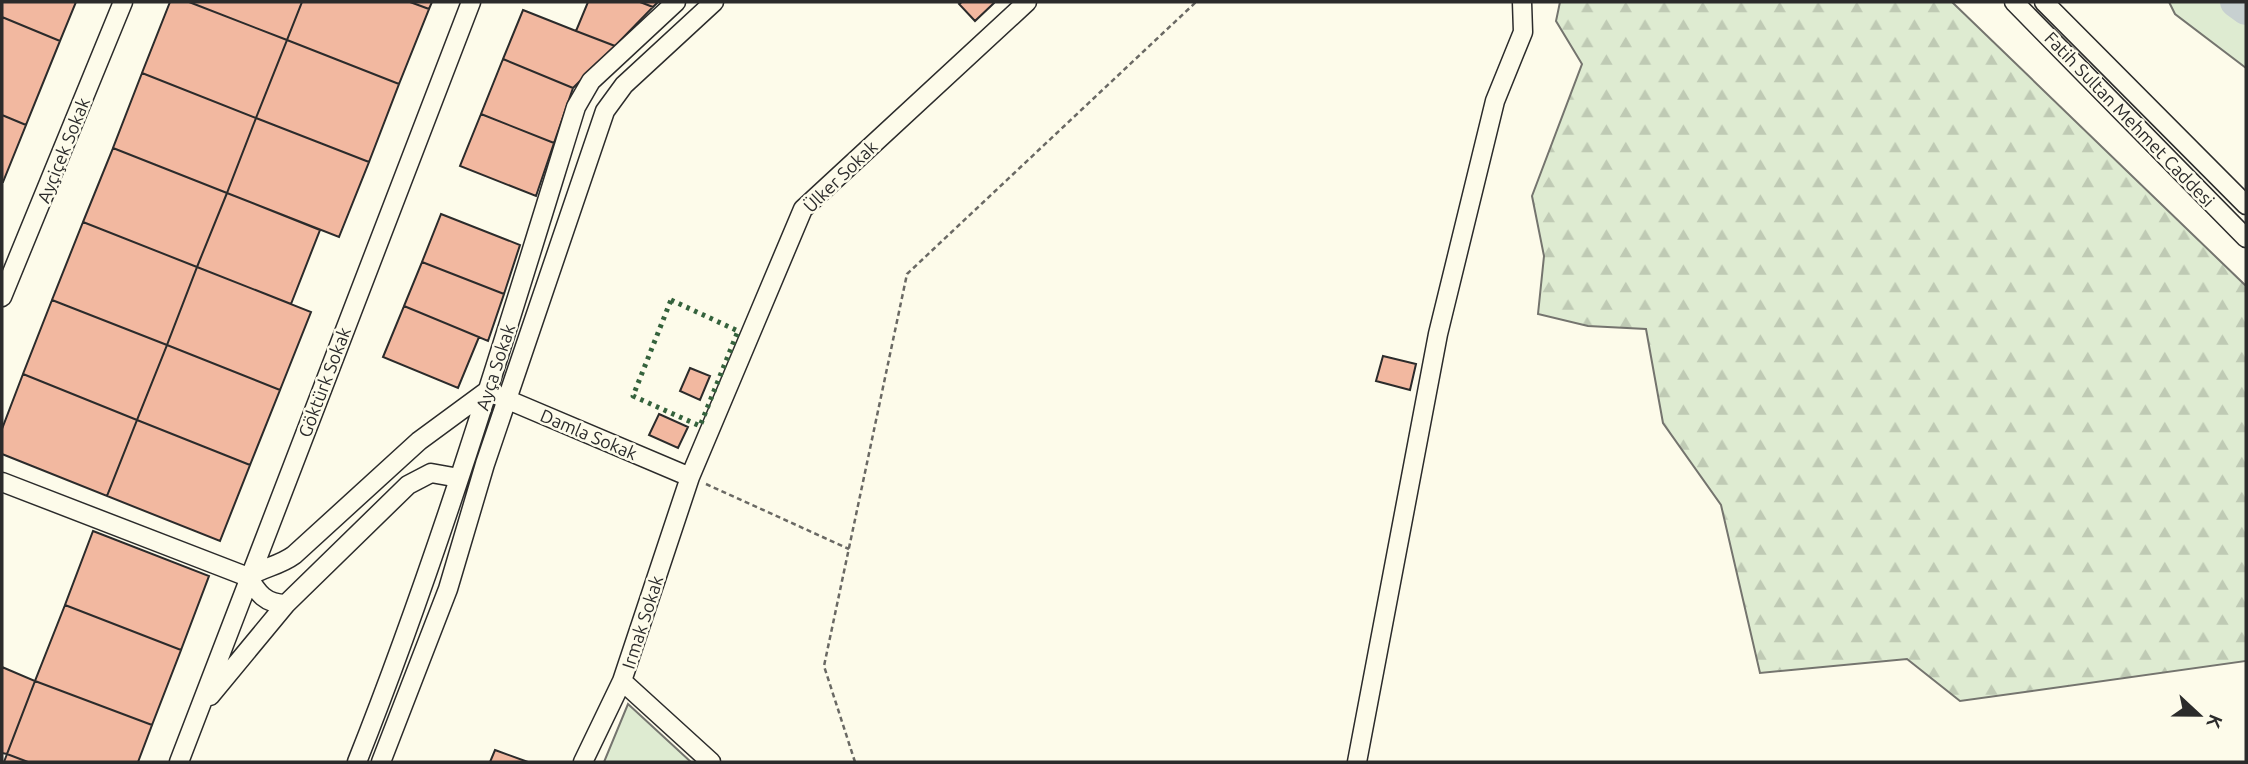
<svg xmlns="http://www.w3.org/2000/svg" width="2248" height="764" font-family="Ubuntu,sans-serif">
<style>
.grass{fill:#deebd1;stroke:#74746e;stroke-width:2}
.forest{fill:url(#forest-firs);stroke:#74746e;stroke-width:2}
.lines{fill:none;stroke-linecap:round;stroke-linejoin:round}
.river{stroke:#c7d0d0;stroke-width:30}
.building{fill:#f2b8a0;stroke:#2b2b2b;stroke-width:2}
.minor-casing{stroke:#2b2b2b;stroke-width:21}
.path{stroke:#6a6964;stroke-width:2.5;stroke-dasharray:5 3.5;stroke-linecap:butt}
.minor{stroke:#fdfbea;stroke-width:18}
.hedge{stroke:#34623c;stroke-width:5;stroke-dasharray:3.5 5;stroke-linecap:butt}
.labels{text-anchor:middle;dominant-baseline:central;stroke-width:5;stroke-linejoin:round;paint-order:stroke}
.street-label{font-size:18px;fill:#2b2b2b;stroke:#fdfbea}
</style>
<defs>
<pattern id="forest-firs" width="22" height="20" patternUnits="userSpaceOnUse" patternTransform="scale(1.75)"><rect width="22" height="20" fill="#deebd1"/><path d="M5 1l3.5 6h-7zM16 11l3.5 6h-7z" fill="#bfcab4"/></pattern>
</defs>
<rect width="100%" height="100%" fill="#fdfbea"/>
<!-- grass -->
<path class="grass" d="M 2169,2 L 2246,2 L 2246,68 L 2175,14 Z
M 628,704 L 691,762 L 604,762 Z"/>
<!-- forest -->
<path class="forest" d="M 1560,2 L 1952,2 L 2246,286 L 2246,661 L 1960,701 L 1907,659 L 1760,673 L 1721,505 L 1663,423 L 1646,329 L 1588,326 L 1538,314 L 1544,256 L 1532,196 L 1582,64 L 1556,21 Z"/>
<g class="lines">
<!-- river -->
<path class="river" d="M 2235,2 L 2246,10"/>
</g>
<!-- building -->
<path class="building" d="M 2,2 L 76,2 L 60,41 L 2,17 Z
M 170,2 L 189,2 L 287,40 L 256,118 L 142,73 Z
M 189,2 L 302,2 L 287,40 Z
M 302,2 L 410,2 L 429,9 L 399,84 L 287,40 Z
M 410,2 L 432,2 L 429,9 Z
M 588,2 L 640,2 L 653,7 L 615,46 L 576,31 Z
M 640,2 L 658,2 L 653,7 Z
M 962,2 L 994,2 L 994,3 L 975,21 L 959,4 Z
M 523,10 L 576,31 L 615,46 L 573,88 L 503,59 Z
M 2,17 L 60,41 L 26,125 L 2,115 Z
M 287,40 L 399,84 L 369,162 L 256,118 Z
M 503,59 L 573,88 L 554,143 L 481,114 Z
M 142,73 L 256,118 L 227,193 L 113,148 Z
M 481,114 L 554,143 L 536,196 L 460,166 Z
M 2,115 L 26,125 L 3,182 L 2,182 Z
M 256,118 L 369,162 L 339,237 L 227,193 Z
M 113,148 L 227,193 L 197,267 L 83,222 Z
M 227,193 L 320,230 L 291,304 L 197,267 Z
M 441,214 L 520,245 L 504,294 L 422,262 Z
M 83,222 L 197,267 L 167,345 L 52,300 Z
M 422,262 L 504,294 L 488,341 L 404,306 Z
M 197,267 L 311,312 L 280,390 L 167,345 Z
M 52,300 L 167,345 L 137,420 L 23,374 Z
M 404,306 L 479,337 L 458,388 L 383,357 Z
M 167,345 L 280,390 L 250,465 L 137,420 Z
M 1383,356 L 1416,364 L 1410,390 L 1376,381 Z
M 690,368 L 710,376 L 700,400 L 680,391 Z
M 23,374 L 137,420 L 107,496 L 2,454 L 2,429 Z
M 659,414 L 688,427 L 678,448 L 649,435 Z
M 137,420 L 250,465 L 220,541 L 107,496 Z
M 93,531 L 209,576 L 181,650 L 65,605 Z
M 65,605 L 181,650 L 152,725 L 35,681 Z
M 2,667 L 35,681 L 7,754 L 2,753 Z
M 35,681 L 152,725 L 138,762 L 28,762 L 7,754 Z
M 495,750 L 528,762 L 490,762 Z
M 7,754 L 28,762 L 4,762 Z"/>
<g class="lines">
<defs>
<path id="minor" d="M 2014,2 L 2246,238
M 2044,2 L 2246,205
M 2,297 L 123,2
M 2,482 L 248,577 C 258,593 265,604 286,604 L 408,485 L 431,473 L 459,478
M 248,577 C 264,567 279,566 294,555 L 419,441 L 487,391 L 690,477
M 622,681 L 711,762
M 210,696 L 286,604
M 179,762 L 471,2
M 357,762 C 442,548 508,327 576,107 L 591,81 L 676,2
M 381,762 L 448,589 L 485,464 L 605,111 L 624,85 L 714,2
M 583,762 L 622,681 L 690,477 L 803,209 L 1027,2
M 1357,762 L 1438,334 L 1495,101 L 1523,32 L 1522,2"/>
</defs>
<!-- minor casing -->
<use href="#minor" class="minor-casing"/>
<!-- path -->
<path class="path" d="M 706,484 L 849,549
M 855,762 L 824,666 L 907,274 L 1196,2"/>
<!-- minor -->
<use href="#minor" class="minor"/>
<!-- hedge -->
<path class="hedge" d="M 671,300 L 738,331 L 700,426 L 633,396 Z"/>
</g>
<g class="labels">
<!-- street labels -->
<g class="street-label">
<text transform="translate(2130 119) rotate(46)">Fatih Sultan Mehmet Caddesi</text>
<text transform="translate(63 150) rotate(-68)">Ayçiçek Sokak</text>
<text transform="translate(840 176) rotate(-44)">Ülker Sokak</text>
<text transform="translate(495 367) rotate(-72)">Ayça Sokak</text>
<text transform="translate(324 382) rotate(-69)">Göktürk Sokak</text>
<text transform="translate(589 434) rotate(23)">Damla Sokak</text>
<text transform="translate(642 622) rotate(-72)">Irmak Sokak</text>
</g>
</g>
<!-- border -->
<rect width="2248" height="764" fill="none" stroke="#2b2b2b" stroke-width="7"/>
<!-- north arrow -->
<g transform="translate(2199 715) rotate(112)" stroke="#fdfbea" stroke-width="5" paint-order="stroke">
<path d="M0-5L12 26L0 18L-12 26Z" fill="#2b2b2b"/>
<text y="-10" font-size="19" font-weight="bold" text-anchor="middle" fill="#2b2b2b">K</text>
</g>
</svg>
